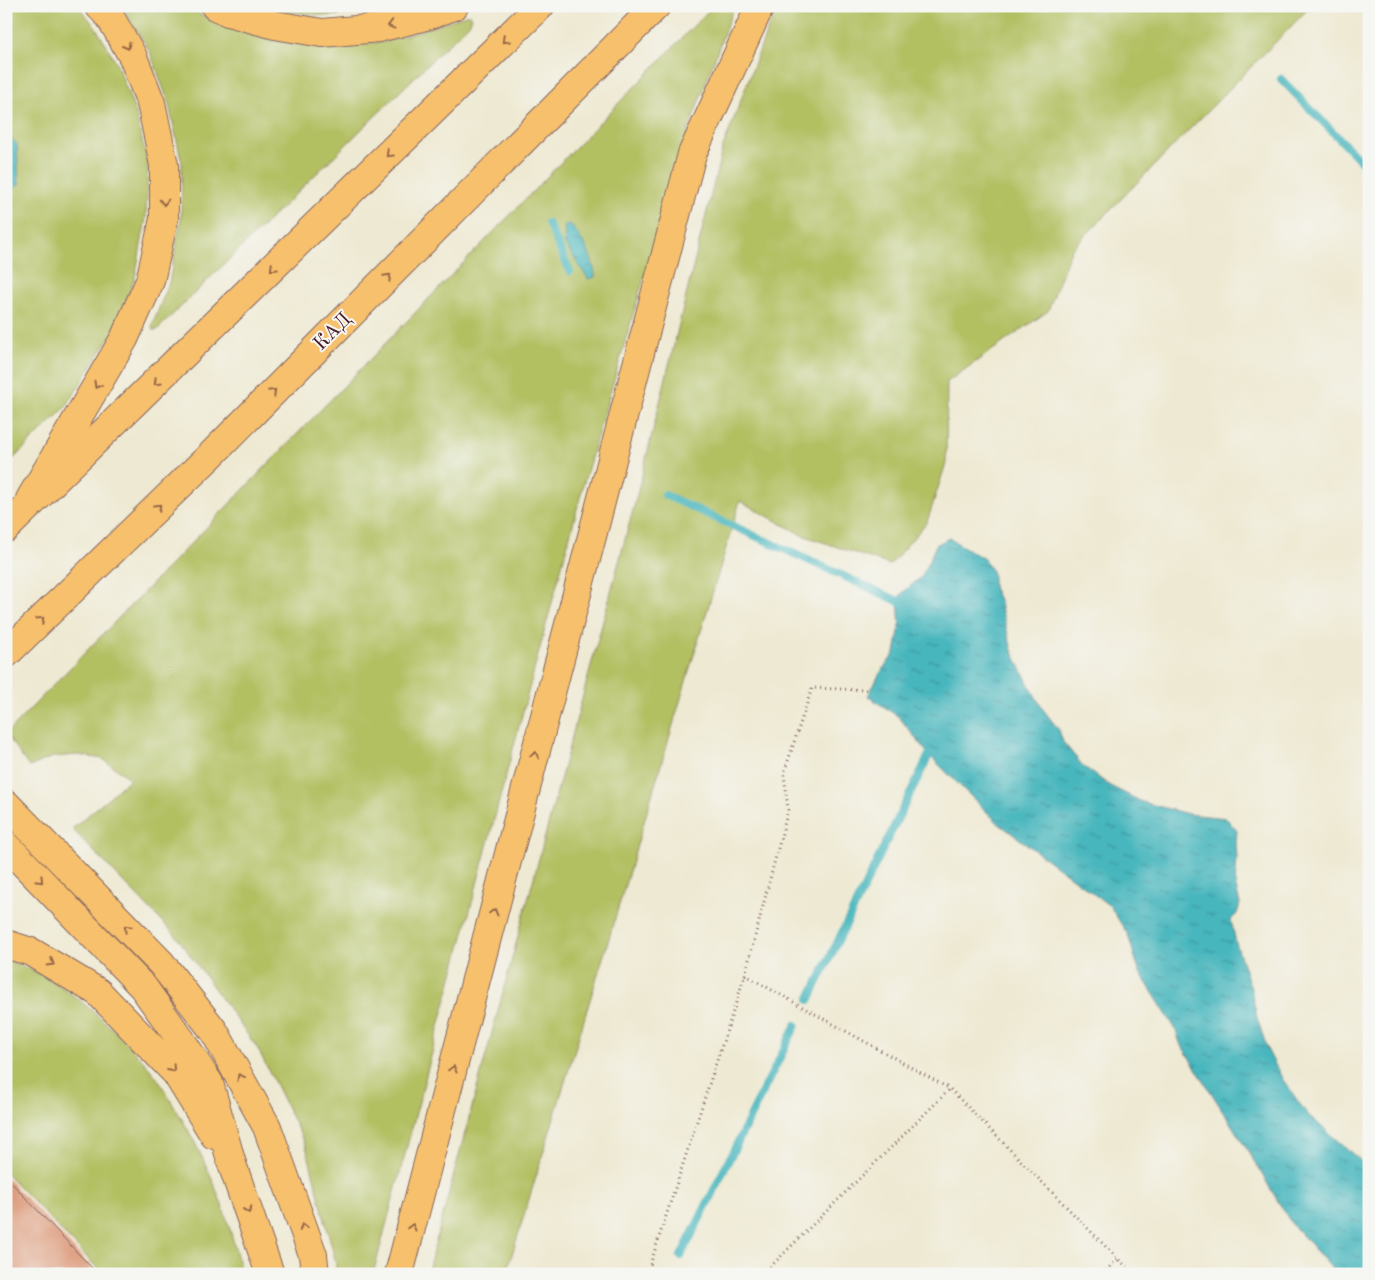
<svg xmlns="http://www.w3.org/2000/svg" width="1375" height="1280" font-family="'Old Standard TT',serif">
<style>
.green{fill:#b2c062;stroke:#7e7046}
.water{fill:url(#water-ripples);stroke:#486a74}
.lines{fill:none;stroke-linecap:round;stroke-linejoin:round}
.stream{stroke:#46b6bd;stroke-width:8}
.building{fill:#dc9878}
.primary-casing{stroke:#836665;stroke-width:30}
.motorway-casing{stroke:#836665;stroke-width:30}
.path{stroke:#836665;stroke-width:3;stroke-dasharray:1 4;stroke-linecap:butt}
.primary{stroke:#f7c06c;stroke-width:28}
.motorway{stroke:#f7c06c;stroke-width:28}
.oneway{stroke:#986748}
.labels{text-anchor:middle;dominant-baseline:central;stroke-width:4;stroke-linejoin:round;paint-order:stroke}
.street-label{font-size:20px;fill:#4a1f2b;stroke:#f6f6f2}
</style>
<defs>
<pattern id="water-ripples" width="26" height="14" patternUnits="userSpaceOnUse" patternTransform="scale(1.25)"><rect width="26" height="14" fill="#46b6bd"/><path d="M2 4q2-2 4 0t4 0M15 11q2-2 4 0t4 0" fill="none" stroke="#3c939a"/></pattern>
</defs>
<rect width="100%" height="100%" fill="#f6f6f2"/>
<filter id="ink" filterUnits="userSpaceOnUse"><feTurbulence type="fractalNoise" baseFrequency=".02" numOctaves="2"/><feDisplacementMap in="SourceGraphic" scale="10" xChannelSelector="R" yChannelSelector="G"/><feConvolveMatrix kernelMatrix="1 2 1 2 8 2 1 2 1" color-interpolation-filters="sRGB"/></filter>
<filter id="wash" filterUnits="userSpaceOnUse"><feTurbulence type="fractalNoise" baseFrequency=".0096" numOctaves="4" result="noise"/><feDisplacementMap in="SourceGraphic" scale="20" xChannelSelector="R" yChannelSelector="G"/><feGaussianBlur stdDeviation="1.12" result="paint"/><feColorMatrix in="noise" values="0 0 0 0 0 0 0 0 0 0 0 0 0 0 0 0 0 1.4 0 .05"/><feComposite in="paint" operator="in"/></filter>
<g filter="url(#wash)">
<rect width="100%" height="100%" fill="#eee9d2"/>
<!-- green -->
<path class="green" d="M 6,6 L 78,6 L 95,26 L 117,64 L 135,111 L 148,165 L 146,218 L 135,278 L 113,332 L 66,407 L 6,466 Z
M 122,6 L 183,6 L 223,26 L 273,41 L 322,46 L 383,42 L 432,27 L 465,15 L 470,15 L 472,17 L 470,23 L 157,330 L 153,330 L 152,326 L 169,283 L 181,219 L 182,163 L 168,101 L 150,52 Z
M 266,6 L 398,6 L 391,9 L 328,16 L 288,12 Z
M 713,6 L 734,6 L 683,145 L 586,475 L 373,1274 L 337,1274 L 335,1259 L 306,1146 L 258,1049 L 177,937 L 72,829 L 130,779 L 103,759 L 78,755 L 53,757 L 29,767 L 6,734 Z
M 778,6 L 1311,6 L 1071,250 L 1048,311 L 947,382 L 946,463 L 927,522 L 890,565 L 802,535 L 740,501 L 613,925 L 506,1274 L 427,1274 L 637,495 L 722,150 L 771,20 Z
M 6,960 C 42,971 69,990 96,1014 C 117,1032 136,1052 154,1074 C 161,1083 166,1093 172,1103 C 205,1155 229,1213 241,1274 L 103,1274 L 6,1173 Z"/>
<!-- water -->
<path class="water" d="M 6,134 L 17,144 L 19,184 L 6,197 Z
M 570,224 C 581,237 595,259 595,277 L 588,279 L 565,244 L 564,225 Z
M 949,538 L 984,559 L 993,573 L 993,587 L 999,600 L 1012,650 L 1028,683 L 1042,708 L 1059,730 L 1063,742 L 1083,766 L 1110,786 L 1142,802 L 1188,814 L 1226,818 L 1237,831 L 1236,842 L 1237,859 L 1235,884 L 1240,904 L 1237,914 L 1231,920 L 1236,943 L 1251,989 L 1257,1018 L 1268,1051 L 1283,1080 L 1307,1114 L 1369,1168 L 1369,1274 L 1337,1274 L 1291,1223 L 1248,1151 L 1180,1043 L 1175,1028 L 1139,971 L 1128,935 L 1110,906 L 998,823 L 929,755 L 899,717 L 868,696 L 880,673 L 895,653 L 900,626 L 898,601 L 901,594 L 922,576 L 936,545 Z"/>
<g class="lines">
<!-- stream -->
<path class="stream" d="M 1281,79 L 1369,169
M 548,223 L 570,271
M 665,495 L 898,601 L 905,607
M 809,1000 L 929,755
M 681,1256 L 796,1025"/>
</g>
<g id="blocks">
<!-- building -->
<path class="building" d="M 6,1177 L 92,1268 L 85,1274 L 6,1274 Z"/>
</g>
</g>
<g filter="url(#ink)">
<use href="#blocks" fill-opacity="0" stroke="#836665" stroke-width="1"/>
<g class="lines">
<defs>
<path id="primary" d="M 215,6 L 228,12 L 275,25 L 322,33 L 379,28 L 430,15 L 454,6
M 30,499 L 124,339 L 150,281 L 164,219 L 164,165 L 151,103 L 133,57 L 110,17 L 99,6
M 6,804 L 161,963 L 214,1031 L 267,1127 L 313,1255 L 315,1274
M 6,845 L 143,987 L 181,1040 L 209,1083 L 232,1164 L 270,1274
M 6,944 L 31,952 L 98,992 L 176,1073 L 214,1135
M 399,1274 L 692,154 L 760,6"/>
<path id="motorway" d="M 6,528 L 540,6
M 6,654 L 212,454 L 656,6"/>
</defs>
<!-- primary casing -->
<use href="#primary" class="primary-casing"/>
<!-- motorway casing -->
<use href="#motorway" class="motorway-casing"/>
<!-- path -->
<path class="path" d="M 745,975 L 950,1089 L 1118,1259 L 1135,1274
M 647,1274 L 745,975 L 788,810 L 784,773 L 812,688 L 868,690
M 763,1274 L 950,1089
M 1102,1274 L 1118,1259"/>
<!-- primary -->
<use href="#primary" class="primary"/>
<!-- motorway -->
<use href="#motorway" class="motorway"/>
</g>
<!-- one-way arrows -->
<defs><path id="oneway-chevron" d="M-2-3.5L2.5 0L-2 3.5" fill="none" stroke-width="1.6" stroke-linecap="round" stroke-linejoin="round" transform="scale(1.25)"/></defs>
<g class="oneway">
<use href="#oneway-chevron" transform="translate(391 25) rotate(166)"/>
<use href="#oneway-chevron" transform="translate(505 40) rotate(136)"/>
<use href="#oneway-chevron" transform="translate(127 46) rotate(60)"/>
<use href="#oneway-chevron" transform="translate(389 154) rotate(136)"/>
<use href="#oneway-chevron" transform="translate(164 202) rotate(90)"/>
<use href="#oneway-chevron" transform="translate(273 268) rotate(136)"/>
<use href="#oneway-chevron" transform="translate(388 277) rotate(-45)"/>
<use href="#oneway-chevron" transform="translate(157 382) rotate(136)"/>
<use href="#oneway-chevron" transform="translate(97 385) rotate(120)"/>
<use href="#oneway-chevron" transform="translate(273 392) rotate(-45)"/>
<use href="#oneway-chevron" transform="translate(158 507) rotate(-44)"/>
<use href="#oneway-chevron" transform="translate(41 620) rotate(-44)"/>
<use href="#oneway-chevron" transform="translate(535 755) rotate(-75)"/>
<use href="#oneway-chevron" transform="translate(40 880) rotate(46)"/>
<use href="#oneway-chevron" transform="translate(494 912) rotate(-75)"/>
<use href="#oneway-chevron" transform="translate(127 928) rotate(-134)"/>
<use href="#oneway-chevron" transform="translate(51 963) rotate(31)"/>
<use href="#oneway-chevron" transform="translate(172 1069) rotate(48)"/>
<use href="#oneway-chevron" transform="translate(453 1069) rotate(-75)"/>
<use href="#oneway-chevron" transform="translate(240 1077) rotate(-119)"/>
<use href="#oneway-chevron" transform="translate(248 1210) rotate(71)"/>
<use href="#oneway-chevron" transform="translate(303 1227) rotate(-110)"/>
<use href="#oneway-chevron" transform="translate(412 1227) rotate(-75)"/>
</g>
</g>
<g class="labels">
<!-- street labels -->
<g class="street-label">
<text transform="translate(333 332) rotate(-45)">КАД</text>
</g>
</g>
<!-- margin -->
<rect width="1375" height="1280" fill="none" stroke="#f6f6f2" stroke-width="25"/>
</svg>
